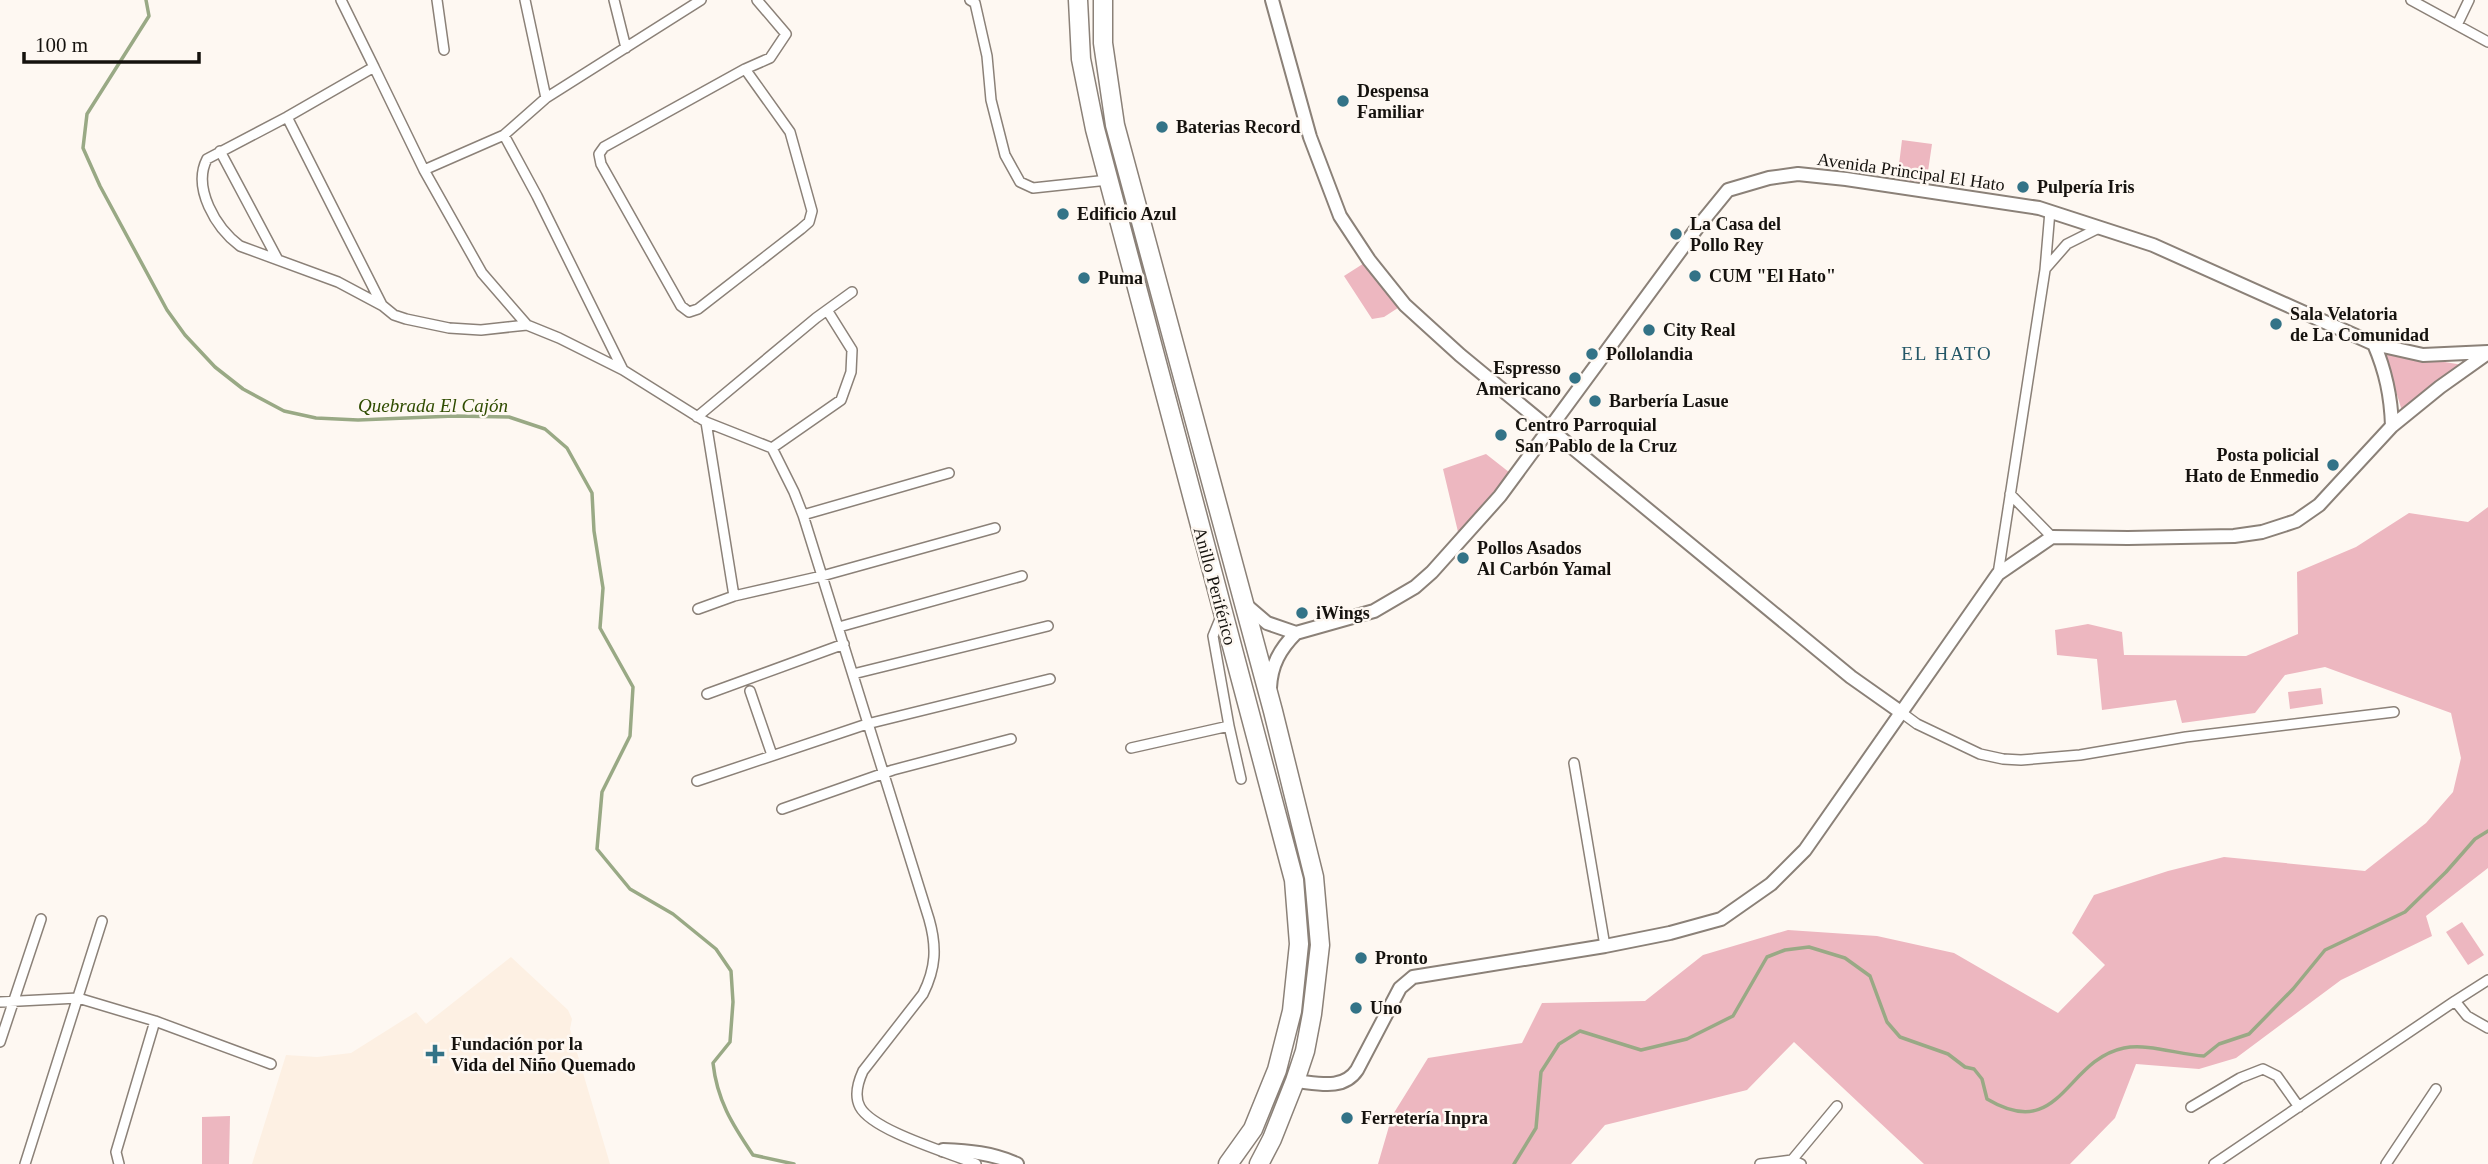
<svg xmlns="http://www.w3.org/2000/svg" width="2488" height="1164" font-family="Georgia,serif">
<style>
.built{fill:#fdf0e3}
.green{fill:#edb7c0}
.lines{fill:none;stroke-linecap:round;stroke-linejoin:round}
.stream{stroke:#99a985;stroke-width:3.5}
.street-casing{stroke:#8b8178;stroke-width:12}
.secondary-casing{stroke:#8b8178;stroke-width:16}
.highway-casing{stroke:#8b8178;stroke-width:21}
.street{stroke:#fff;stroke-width:9}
.secondary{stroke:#fff;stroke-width:12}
.highway{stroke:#fff;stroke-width:18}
.poi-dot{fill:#337387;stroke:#fef8f2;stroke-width:2.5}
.labels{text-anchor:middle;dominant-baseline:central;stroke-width:5;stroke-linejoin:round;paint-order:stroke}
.poi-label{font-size:18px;font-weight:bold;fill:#15120e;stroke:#fef8f2;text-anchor:start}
.street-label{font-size:18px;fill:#15120e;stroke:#fef8f2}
.neighbourhood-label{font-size:19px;letter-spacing:2px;fill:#245767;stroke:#fef8f2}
.water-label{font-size:19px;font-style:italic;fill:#2f4c00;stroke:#fef8f2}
</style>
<rect width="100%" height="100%" fill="#fef8f2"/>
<!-- built -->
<path class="built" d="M 511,957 L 568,1010 L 572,1019 L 570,1029 L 610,1164 L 252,1164 L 286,1055 L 317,1057 L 351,1053 L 416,1012 L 426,1024 Z"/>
<!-- green -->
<path class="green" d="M 1902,140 L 1932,144 L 1926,185 L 1897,181 Z
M 1369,260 L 1404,304 L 1384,317 L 1372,319 L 1344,276 Z
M 2384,352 L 2463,365 L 2402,411 Z
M 1486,454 L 1514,476 L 1459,536 L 1443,469 Z
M 2488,507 L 2488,868 L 2426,916 L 2432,936 L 2341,980 L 2236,1058 L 2199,1069 L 2136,1064 L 2115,1118 L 2070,1164 L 1924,1164 L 1794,1042 L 1747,1090 L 1605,1125 L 1571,1164 L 1378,1164 L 1392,1116 L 1428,1058 L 1522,1043 L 1542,1003 L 1645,1001 L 1703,955 L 1788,930 L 1877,936 L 1954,953 L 2058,1013 L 2105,965 L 2072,933 L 2094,895 L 2168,871 L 2224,857 L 2365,871 L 2426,823 L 2453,792 L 2461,758 L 2451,713 L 2325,667 L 2285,675 L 2255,713 L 2182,723 L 2176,700 L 2102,710 L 2097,659 L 2057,655 L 2055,630 L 2088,624 L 2122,632 L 2124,655 L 2246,656 L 2298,634 L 2297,572 L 2356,547 L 2409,513 L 2468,522 Z
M 2321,688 L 2323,704 L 2290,709 L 2288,692 Z
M 2462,922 L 2484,955 L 2468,965 L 2446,932 Z
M 230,1116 L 229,1164 L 202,1164 L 202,1117 Z"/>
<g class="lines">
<!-- stream -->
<path class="stream" d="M 146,0 L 149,16 L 87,114 L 83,148 L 100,186 L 167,310 L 185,335 L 215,367 L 243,389 L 284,411 L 316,418 L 358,420 L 454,416 L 509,417 L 545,429 L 567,448 L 592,493 L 594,531 L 603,588 L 600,628 L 633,687 L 630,736 L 602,792 L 597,849 L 630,889 L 673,914 L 716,949 L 731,971 L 733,1002 L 730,1042 L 713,1063 C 717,1100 732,1124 753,1155 L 794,1164
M 1514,1164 L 1536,1128 L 1541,1072 L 1559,1044 L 1580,1031 L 1641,1050 L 1687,1039 L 1733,1016 L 1767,957 L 1785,950 L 1809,947 L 1845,958 L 1870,976 L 1887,1022 L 1900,1037 L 1948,1054 L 1965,1067 L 1974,1069 L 1982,1079 L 1987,1099 C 2061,1143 2065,1060 2124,1048 C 2148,1043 2180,1055 2204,1056 L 2219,1044 L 2249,1034 L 2293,989 L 2325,950 L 2405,912 L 2446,872 L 2475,839 L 2488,831"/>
<defs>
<path id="street" d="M 341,0 L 374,67 L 287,117 L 207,159 C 192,188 216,228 240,246 L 338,282 L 383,306 L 394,315 L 406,319 L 449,328 L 481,330 L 527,325
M 437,0 L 444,50
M 525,0 L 546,98
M 614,0 L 626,48
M 970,0 L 975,3 L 987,56 L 991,100 L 1005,155 L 1020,182 L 1033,188 L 1108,180
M 2411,0 L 2488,42
M 2457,25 L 2469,0
M 374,67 L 424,170 L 482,273 L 527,325 L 559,338 L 623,370 L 706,422 L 772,448 L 794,492 L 803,515 L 929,919 C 937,947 936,968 923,994 L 863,1071 C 858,1082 854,1096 860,1107 C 873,1131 950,1153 976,1164
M 745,69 L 790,132 L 812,211 L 809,222 L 801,229 L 698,309 L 689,312 L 681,306 L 601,164 L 599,154 L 604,147 L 745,69 L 770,58 L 786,34 L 757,0
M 287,117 L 382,305
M 504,135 L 537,196 L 623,370
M 220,151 L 277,258
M 424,170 L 504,135 L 546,98 L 701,0
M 2046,268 L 2067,244 L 2099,228
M 697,417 L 816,318 L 852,292
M 706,422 L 734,596
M 772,448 L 841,400 L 851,372 L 852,350 L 827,310
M 2010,494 L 2052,537
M 803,515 L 949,473
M 1998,574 L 2045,270 L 2050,211
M 698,609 L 734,596 L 822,576 L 995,528
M 1222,614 L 1213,636 L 1229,726 L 1241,779
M 839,627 L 1022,576
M 853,674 L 1048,626
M 750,691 L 772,755
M 707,694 L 844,644
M 1902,713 L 1917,724 L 1980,754 L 2003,759 L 2021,760 L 2080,755 L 2186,737 L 2394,712
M 1131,748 L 1229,726
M 1574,763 L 1605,946
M 697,781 L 867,724 L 1050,679
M 782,809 L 893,770 L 1011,739
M 2455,1001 L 2488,980
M 0,1002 L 78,998 L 155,1021 L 271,1064
M 0,1042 L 41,919
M 2191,1107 L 2240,1078 L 2263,1069 L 2277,1076 L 2299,1107
M 1792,1160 L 1837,1106
M 25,1164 L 102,921
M 119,1164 L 116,1152 L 155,1021
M 1760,1164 L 1792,1160 L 1801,1164
M 2214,1164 L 2455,1001 L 2467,1016 L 2488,1028
M 2386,1164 L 2436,1089"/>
<path id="secondary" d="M 1272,0 L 1310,137 L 1340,216 L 1369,260 L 1405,305 L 1460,355 L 1851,677 L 1902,713
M 2374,344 C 2386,372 2391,396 2392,426
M 1246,605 L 1267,623 L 1296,633 L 1374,611 L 1415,587 L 1432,572 L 1500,496 L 1697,228 L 1728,190 L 1769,178 L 1798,174 L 1846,179 L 2039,208 L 2153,245 L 2374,344 L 2423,355 L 2488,352
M 1270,688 C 1271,665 1280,649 1296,633
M 1295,1081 C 1317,1083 1343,1091 1357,1070 L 1400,988 L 1413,977 L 1605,946 L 1670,933 L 1721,919 L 1771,884 L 1805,850 L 1998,574 L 2052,537 L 2128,538 L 2234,536 L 2262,532 L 2296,521 L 2319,505 L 2392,426 L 2440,387 L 2488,353
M 943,1150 C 969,1151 992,1153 1017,1164"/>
<path id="highway" d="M 1078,0 L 1081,59 L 1095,129 L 1294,880 L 1299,944 L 1292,1011 L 1277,1070 L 1253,1129 L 1228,1164
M 1103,0 L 1103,43 L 1115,125 L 1273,711 L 1314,877 L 1320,945 L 1312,1014 L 1305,1051 L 1295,1081 L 1272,1139 L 1259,1164"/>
</defs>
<!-- street casing -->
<use href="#street" class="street-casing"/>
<!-- secondary casing -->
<use href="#secondary" class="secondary-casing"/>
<!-- highway casing -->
<use href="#highway" class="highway-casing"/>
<!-- street -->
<use href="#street" class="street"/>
<!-- secondary -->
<use href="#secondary" class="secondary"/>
<!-- highway -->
<use href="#highway" class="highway"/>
</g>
<!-- markers -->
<g class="poi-dot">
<circle cx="1343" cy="101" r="7"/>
<circle cx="1162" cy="127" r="7"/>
<circle cx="2023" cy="187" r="7"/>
<circle cx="1063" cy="214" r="7"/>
<circle cx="1676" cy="234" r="7"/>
<circle cx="1695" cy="276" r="7"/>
<circle cx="1084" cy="278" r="7"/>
<circle cx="2276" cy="324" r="7"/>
<circle cx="1649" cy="330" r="7"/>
<circle cx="1592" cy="354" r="7"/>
<circle cx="1575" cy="378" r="7"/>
<circle cx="1595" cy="401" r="7"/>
<circle cx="1501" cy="435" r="7"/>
<circle cx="2333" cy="465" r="7"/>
<circle cx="1463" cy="558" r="7"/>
<circle cx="1302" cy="613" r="7"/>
<circle cx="1361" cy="958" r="7"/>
<circle cx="1356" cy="1008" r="7"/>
<path d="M431.5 1043.5h7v7h7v7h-7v7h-7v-7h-7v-7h7z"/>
<circle cx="1347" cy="1118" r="7"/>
</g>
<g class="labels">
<!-- poi labels -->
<g class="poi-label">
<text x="1357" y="91">Despensa<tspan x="1357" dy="21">Familiar</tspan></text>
<text x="1176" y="127">Baterias Record</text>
<text x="2037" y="187">Pulpería Iris</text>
<text x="1077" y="214">Edificio Azul</text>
<text x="1690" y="224">La Casa del<tspan x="1690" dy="21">Pollo Rey</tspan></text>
<text x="1709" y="276">CUM "El Hato"</text>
<text x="1098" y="278">Puma</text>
<text x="2290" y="314">Sala Velatoria<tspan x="2290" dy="21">de La Comunidad</tspan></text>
<text x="1663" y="330">City Real</text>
<text x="1606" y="354">Pollolandia</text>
<text x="1561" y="368" text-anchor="end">Espresso<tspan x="1561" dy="21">Americano</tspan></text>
<text x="1609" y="401">Barbería Lasue</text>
<text x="1515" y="425">Centro Parroquial<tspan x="1515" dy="21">San Pablo de la Cruz</tspan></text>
<text x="2319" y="455" text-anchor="end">Posta policial<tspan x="2319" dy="21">Hato de Enmedio</tspan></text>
<text x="1477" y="548">Pollos Asados<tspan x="1477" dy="21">Al Carbón Yamal</tspan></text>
<text x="1316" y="613">iWings</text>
<text x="1375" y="958">Pronto</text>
<text x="1370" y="1008">Uno</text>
<text x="451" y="1044">Fundación por la<tspan x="451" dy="21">Vida del Niño Quemado</tspan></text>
<text x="1361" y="1118">Ferretería Inpra</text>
</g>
<!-- street labels -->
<g class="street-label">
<text transform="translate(1911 172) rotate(8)">Avenida Principal El Hato</text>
<text transform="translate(1215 586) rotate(75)">Anillo Periférico</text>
</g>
<!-- neighbourhood labels -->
<g class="neighbourhood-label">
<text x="1947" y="353">EL HATO</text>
</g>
<!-- water labels -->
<g class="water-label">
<text x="433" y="405">Quebrada El Cajón</text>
</g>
</g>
<!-- scale -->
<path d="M24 52v10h175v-10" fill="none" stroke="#15120e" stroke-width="3.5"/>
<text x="35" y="52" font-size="21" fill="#15120e" stroke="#fef8f2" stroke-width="5" paint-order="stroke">100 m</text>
</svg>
